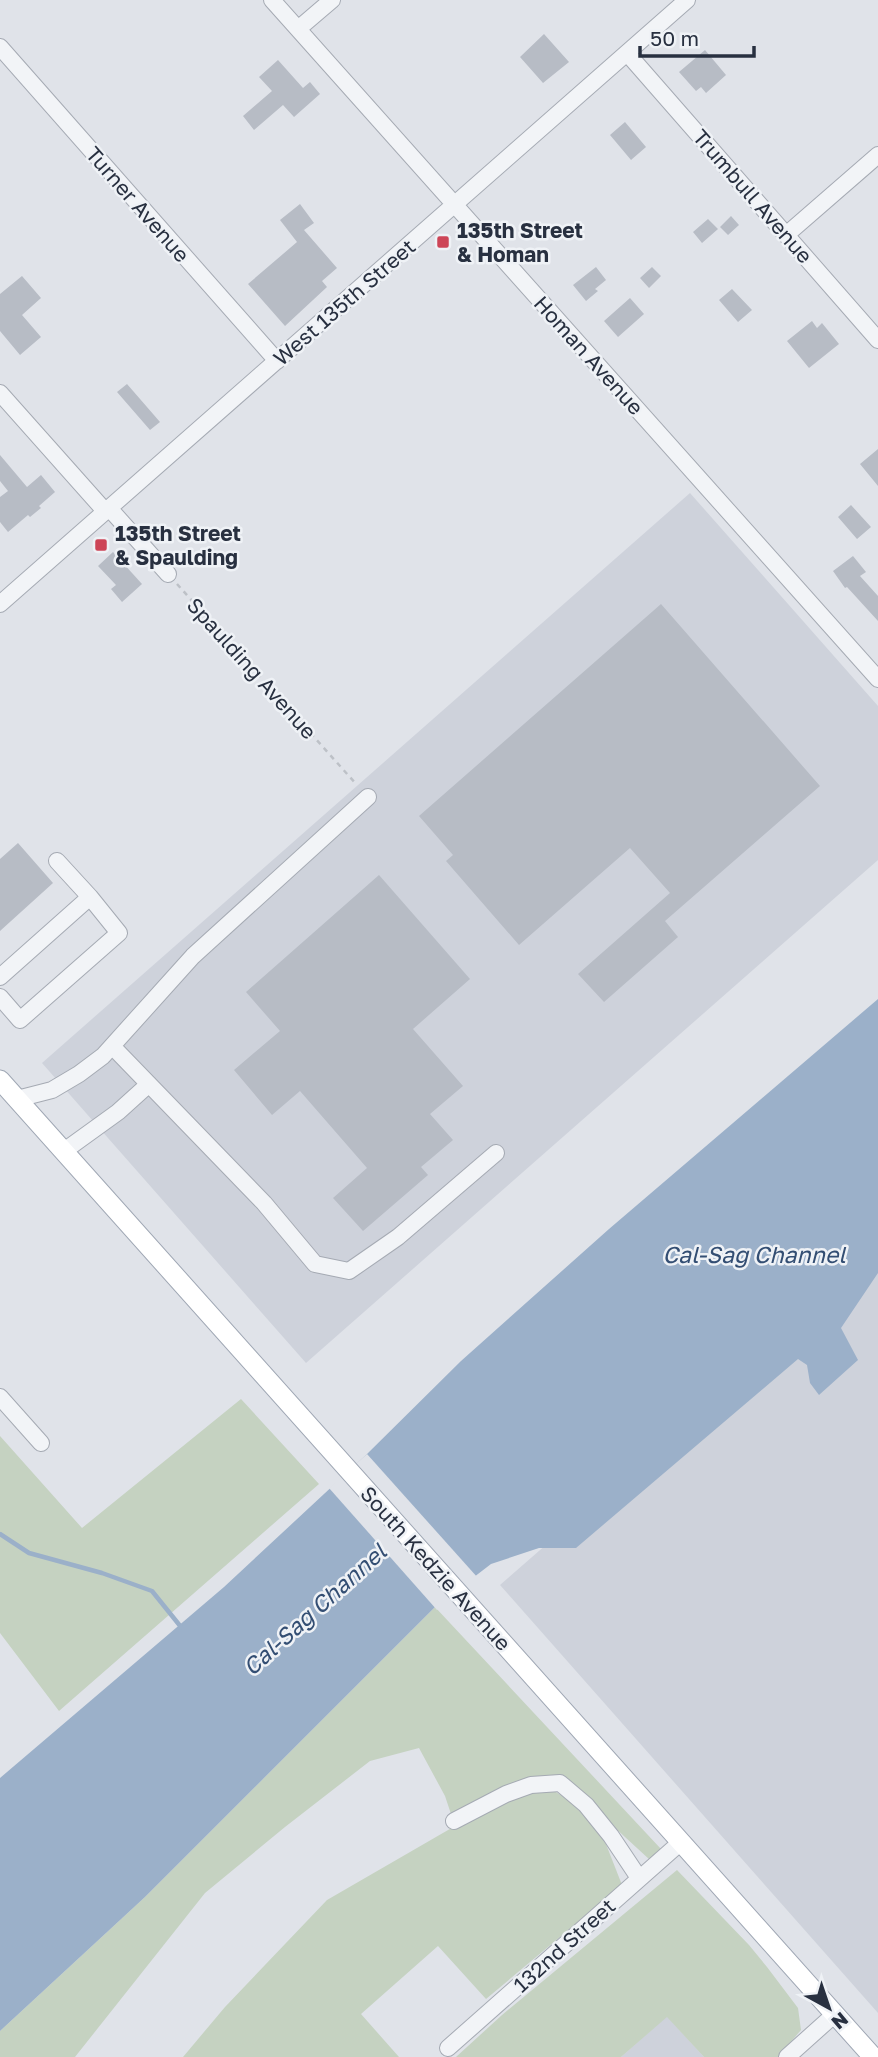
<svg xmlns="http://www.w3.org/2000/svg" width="878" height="2057" font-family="'Golos Text',sans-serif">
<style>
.built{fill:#ced2db}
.green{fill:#c5d2c1}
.water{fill:#9bb0c9}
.pier{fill:#e0e3e9}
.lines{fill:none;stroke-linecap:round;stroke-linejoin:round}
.stream{stroke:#9bb0c9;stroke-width:4.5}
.building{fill:#b7bcc5}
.minor-casing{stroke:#a5aab3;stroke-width:18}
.major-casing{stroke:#9fa7b4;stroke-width:21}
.path{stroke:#bdc1c7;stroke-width:2.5;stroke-dasharray:5 5;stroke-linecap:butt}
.minor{stroke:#f2f4f7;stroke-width:16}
.major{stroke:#fff;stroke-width:19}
.poi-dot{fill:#cd4557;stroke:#eff2f6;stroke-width:2.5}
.labels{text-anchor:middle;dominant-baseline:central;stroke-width:5;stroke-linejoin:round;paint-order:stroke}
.street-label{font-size:21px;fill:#283040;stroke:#eff2f6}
.poi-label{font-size:21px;font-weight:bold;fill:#283040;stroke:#eff2f6;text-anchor:start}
.water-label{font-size:23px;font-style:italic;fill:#334e73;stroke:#eff2f6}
</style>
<rect width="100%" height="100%" fill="#e0e3e9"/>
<!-- built -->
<path class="built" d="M 690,493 L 878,706 L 878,860 L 306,1363 L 42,1063 Z
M 878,1255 L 878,2013 L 500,1585 Z
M 667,2016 L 704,2057 L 621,2057 Z"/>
<!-- green -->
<path class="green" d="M 241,1399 L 319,1484 L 59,1711 L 0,1633 L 0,1436 L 82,1528 Z
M 435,1607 L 661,1849 L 650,1860 L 563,1780 L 521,1780 L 452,1817 L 445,1796 L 419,1748 L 370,1761 L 285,1827 L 205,1893 L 75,2057 L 0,2057 L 0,2031 L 145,1897 Z
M 551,1789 L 585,1810 L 604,1839 L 622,1885 L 486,1999 L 438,1946 L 361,2014 L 399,2057 L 183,2057 L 225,2007 L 327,1900 L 455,1826 L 517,1794 Z
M 677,1870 L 749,1945 L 767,1967 L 798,2008 L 801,2030 L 778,2057 L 704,2057 L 667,2017 L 621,2057 L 456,2057 L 502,2015 Z"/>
<!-- water -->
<path class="water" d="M 878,999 L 878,1273 L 841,1328 L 858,1360 L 819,1395 L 810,1383 L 807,1365 L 798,1359 L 576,1548 L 539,1548 L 491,1564 L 435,1607 L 145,1897 L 0,2031 L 0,1778 L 224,1587 L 367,1454 L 461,1361 L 609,1229 Z"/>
<!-- pier -->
<path class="pier" d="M 367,1454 L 478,1578 L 437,1610 L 329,1488 Z"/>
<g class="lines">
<!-- stream -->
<path class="stream" d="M 0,1534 L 29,1553 L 102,1573 L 152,1591 L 181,1627"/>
</g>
<!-- building -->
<path class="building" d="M 544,34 L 569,62 L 543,83 L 520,57 Z
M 705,50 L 726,75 L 706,93 L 701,87 L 696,91 L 679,72 Z
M 278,60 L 303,88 L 310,82 L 320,94 L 294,117 L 283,105 L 254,130 L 243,116 L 272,91 L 259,77 Z
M 625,122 L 646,147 L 631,160 L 610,135 Z
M 300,204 L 314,223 L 304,230 L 337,268 L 322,281 L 327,287 L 285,326 L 248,284 L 297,242 L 280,220 Z
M 731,216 L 739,225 L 728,235 L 720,227 Z
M 708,219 L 718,229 L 702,243 L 693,232 Z
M 596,267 L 606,280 L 595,289 L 598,291 L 586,301 L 573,285 Z
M 652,267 L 661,276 L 649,288 L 640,278 Z
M 22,276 L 41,298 L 22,315 L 41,337 L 20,355 L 0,331 L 0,294 Z
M 732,289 L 752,310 L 738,322 L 719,300 Z
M 630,298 L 644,314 L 618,337 L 604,321 Z
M 812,321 L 817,328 L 822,323 L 839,344 L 809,368 L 787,341 Z
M 127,384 L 160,422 L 150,430 L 117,392 Z
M 878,449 L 878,486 L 860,464 Z
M 0,455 L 27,487 L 41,475 L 55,492 L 39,506 L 41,508 L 30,517 L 28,515 L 8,532 L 0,522 L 0,497 L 8,491 L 0,481 Z
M 851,505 L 871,527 L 857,539 L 838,517 Z
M 113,552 L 142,584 L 122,602 L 111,589 L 116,585 L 98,566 Z
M 853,556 L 866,572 L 860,576 L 878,596 L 878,621 L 847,587 L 845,588 L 833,571 Z
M 661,604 L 820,786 L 665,921 L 678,937 L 604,1002 L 578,974 L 670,893 L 630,848 L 519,945 L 446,861 L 453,855 L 419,816 Z
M 18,843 L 53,883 L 0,931 L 0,859 Z
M 379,875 L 470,979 L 413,1029 L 463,1086 L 430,1114 L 453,1140 L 421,1167 L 428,1175 L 363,1231 L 333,1198 L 367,1168 L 300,1091 L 272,1115 L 234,1070 L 280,1031 L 246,992 Z"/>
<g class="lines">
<defs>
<path id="minor" d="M 272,0 L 878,679
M 298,29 L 332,0
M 0,47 L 277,361
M 627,53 L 878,340
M 786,235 L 878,155
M 0,393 L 105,511
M 109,508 L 168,574
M 0,604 L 687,0
M 0,977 L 90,897
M 0,997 L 20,1020 L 119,933 L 90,897 L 57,861
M 112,1046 L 264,1203 L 315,1264 L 349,1271 L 398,1237 L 496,1153
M 17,1099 L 52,1090 L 79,1074 L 103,1056 L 193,956 L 368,797
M 64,1151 L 118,1112 L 149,1084
M 0,1397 L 41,1443
M 454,1821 L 506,1794 L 531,1785 L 560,1783 L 586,1805 L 611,1836 L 639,1878
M 448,2048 L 681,1842
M 787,2057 L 835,2014"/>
<path id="major" d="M 0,1080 L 873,2057"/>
</defs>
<!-- minor casing -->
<use href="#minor" class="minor-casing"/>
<!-- major casing -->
<use href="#major" class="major-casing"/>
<!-- path -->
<path class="path" d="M 177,584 L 357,785"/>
<!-- minor -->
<use href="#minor" class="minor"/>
<!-- major -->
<use href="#major" class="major"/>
</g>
<!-- markers -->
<g class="poi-dot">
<rect x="436" y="235" width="14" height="14" rx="3.5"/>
<rect x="94" y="538" width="14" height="14" rx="3.5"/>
</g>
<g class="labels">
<!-- street labels -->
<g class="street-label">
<text transform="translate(753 196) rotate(49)">Trumbull Avenue</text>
<text transform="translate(138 204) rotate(49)">Turner Avenue</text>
<text transform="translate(344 302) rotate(-41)">West 135th Street</text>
<text transform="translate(589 355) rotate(48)">Homan Avenue</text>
<text transform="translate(252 668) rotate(48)">Spaulding Avenue</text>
<text transform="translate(436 1568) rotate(48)">South Kedzie Avenue</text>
<text transform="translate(564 1945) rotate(-42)">132nd Street</text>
</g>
<!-- poi labels -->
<g class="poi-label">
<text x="457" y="230">135th Street<tspan x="457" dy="24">&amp; Homan</tspan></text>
<text x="115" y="533">135th Street<tspan x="115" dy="24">&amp; Spaulding</tspan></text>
</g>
<!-- water labels -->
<g class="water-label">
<text x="754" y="1254">Cal-Sag Channel</text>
<text transform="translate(314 1609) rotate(-42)">Cal-Sag Channel</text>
</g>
</g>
<!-- north arrow -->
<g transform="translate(829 2008) rotate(140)" stroke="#eff2f6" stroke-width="5" paint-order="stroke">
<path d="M0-5L12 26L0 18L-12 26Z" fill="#283040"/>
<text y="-10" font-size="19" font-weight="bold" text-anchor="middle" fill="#283040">N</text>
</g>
<!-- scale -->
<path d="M640 46v10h114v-10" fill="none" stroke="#283040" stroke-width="3.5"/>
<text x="650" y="46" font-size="21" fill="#283040" stroke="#eff2f6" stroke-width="5" paint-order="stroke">50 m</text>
</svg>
